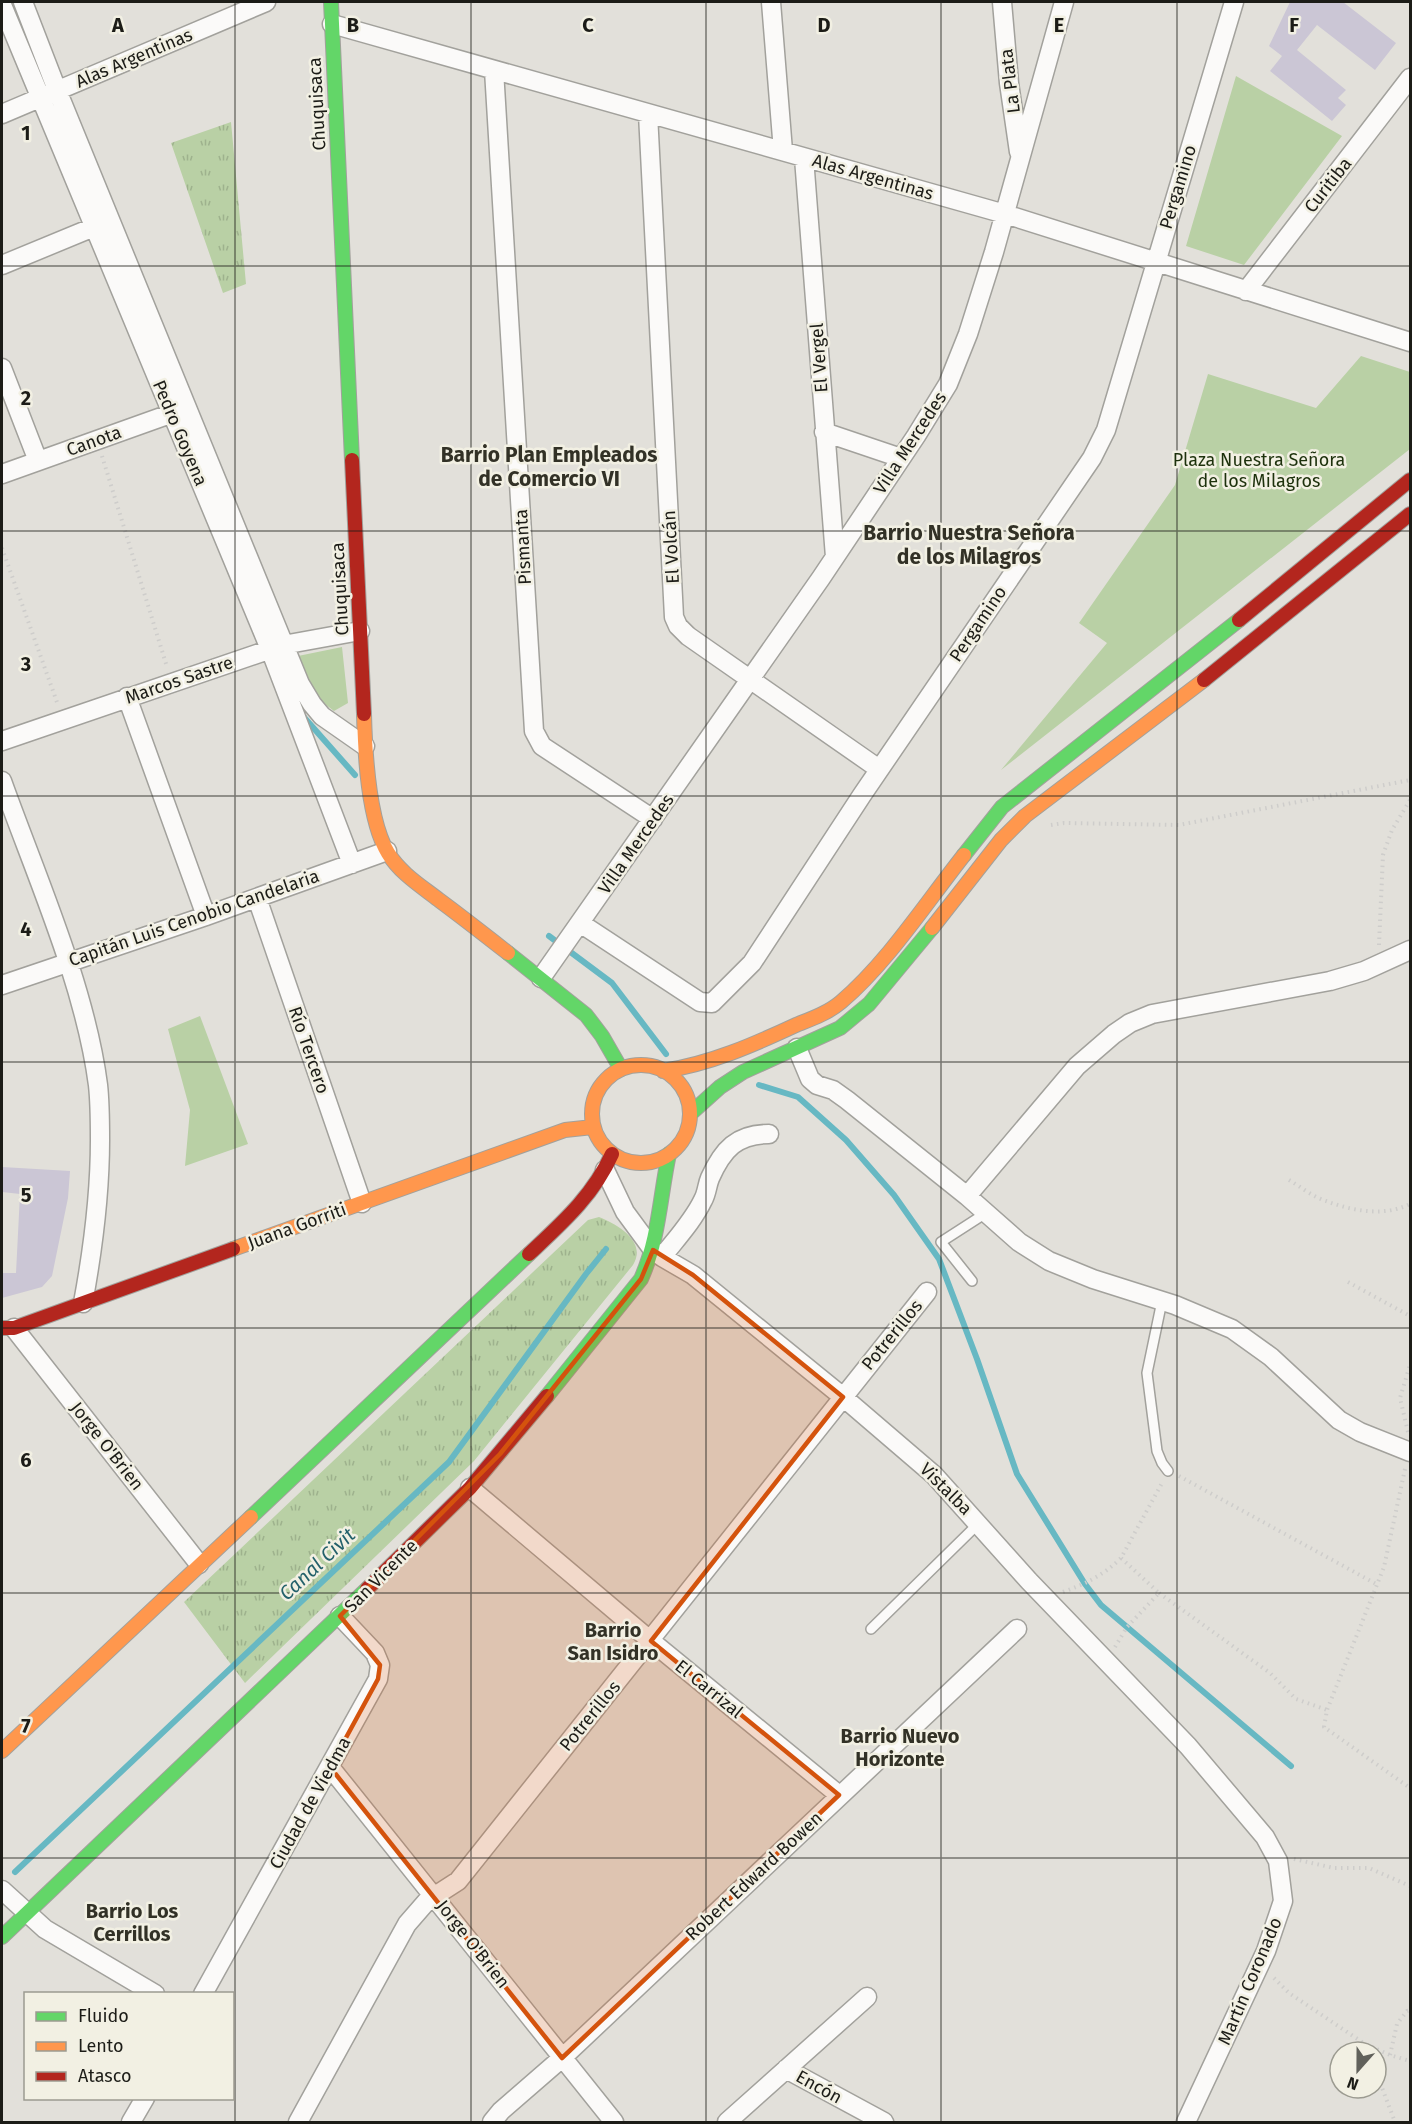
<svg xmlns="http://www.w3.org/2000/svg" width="1412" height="2124" font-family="'Fira Sans',sans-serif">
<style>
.grass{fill:url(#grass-tufts)}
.green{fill:#b9d0a5}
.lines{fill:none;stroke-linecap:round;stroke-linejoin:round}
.stream{stroke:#67b8c3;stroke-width:6}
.building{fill:#cbc6d5}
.lane-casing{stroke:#a2a19c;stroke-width:12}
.street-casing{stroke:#a2a19c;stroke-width:21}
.fast-casing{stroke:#a2a19c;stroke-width:16}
.slow-casing{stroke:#a2a19c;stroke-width:16}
.jam-casing{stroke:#a2a19c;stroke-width:16}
.path{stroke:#cecdcb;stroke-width:4;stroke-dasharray:1.5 4.5;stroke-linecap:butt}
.lane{stroke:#fbfaf9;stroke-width:9}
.street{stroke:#fbfaf9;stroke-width:18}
.fast{stroke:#63d668;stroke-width:14}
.slow{stroke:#ff974d;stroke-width:14}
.jam{stroke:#b3261e;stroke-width:14}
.marked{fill:#d4530d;fill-opacity:0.2;stroke:#d4530d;stroke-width:4.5;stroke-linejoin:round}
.grid{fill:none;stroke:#1c1c17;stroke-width:1.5;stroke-opacity:0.55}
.labels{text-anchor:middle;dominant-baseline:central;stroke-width:5;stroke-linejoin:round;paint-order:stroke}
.street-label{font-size:18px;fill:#1c1c17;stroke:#f2f0e3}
.park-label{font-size:18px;fill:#1d310c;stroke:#f2f0e3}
.water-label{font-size:20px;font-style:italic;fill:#24616b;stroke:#f2f0e3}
.neighbourhood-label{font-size:20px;font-weight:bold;fill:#323126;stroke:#f2f0e3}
.quarter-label{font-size:21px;font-weight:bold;fill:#323126;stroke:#f2f0e3}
.grid-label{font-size:20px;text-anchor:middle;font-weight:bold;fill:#1c1c17;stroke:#f2f0e3;stroke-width:5;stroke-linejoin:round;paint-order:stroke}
</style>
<defs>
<pattern id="grass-tufts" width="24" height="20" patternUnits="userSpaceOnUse" patternTransform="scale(1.5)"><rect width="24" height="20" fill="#b9d0a5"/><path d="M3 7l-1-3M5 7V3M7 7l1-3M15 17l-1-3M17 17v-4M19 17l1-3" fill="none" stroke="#9eb28d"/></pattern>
</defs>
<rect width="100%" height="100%" fill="#e2e0da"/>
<!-- grass -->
<path class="grass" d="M 231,122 L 246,284 L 223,293 L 171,143 Z
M 599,1217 C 619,1225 647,1242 633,1265 L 474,1461 L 245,1683 L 184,1602 L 588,1220 Z"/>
<!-- green -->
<path class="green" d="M 1236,76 L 1342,136 L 1244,265 L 1186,246 Z
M 1361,356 L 1410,372 L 1410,449 L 1001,770 L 1107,643 L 1079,623 L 1175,485 L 1208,374 L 1316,408 Z
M 342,647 L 348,703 L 334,711 L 317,698 L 298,656 Z
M 200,1016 L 248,1144 L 185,1166 L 190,1110 L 168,1029 Z"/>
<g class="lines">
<!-- stream -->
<path class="stream" d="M 302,715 L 355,775
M 549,936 L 612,983 L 666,1054
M 759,1085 L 798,1097 L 846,1140 L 894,1195 L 939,1259 L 977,1359 L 1017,1474 L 1085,1584 L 1101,1605 L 1291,1766
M 15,1872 L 449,1462 L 586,1274 L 606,1249"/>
</g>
<!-- building -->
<path class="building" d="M 1290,2 L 1343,2 L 1396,43 L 1375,70 L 1317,25 L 1297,50 L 1346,90 L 1338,98 L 1346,105 L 1332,121 L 1270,71 L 1282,56 L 1269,46 Z
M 2,1167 L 70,1171 L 68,1198 L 52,1276 L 42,1287 L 2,1298 L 2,1273 L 16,1273 L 20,1194 L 2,1192 Z"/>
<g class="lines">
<defs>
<path id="lane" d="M 972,1281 L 941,1242 L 986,1213
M 1162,1301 L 1147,1373 L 1157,1451 L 1162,1463 L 1168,1471
M 871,1629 L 979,1523"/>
<path id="street" d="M 23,2 L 57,90 L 300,684 L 312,704 L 322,716 L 365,746
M 771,2 L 783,151
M 1002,2 L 1009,83 L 1019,152
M 2,5 L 270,649 L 352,864
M 332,24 L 1005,214 L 1410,342
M 494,70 L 534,731 L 542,746 L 653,819
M 2,114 L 266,2
M 648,114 L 674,617 L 678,626 L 688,636 L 879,769
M 804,158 L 835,557
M 2,265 L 94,227
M 1246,291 L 1410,78
M 2,368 L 38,461
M 824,432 L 901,458
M 2,474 L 184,409
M 127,697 L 206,916
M 2,741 L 283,645 L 360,631
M 2,781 C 36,876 85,985 98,1085 C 100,1103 100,1122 100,1140 C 100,1196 93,1249 83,1303
M 257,898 L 362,1203
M 580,923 L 700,1002 L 712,1003 L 752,963 L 862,795 L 1092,458 L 1106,430 L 1234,2
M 541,978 L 821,578 L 916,436 L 948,384 L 968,334 L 994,252 L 1064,2
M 2,985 L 206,916 L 387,851
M 797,1048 L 810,1079 L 817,1085 L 833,1090 L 847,1100 L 967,1196 L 1019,1242 L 1049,1261 L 1093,1279 L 1175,1305 L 1232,1329 L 1271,1357 L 1339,1420 L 1360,1432 L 1410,1452
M 605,1170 L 625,1212 L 653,1250 L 662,1257 L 693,1275 L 843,1397 L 934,1475 L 1029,1581 L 1188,1746 L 1265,1837 L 1278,1861 L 1283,1901 L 1266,1951 L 1186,2122
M 967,1196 L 1077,1066 L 1114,1034 L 1130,1023 L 1152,1014 L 1330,981 L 1364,971 L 1410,950
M 662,1257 C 676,1239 693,1221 703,1200 C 707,1193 707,1185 710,1178 C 723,1149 737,1134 769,1134
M 14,1328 L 199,1564
M 470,1488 L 651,1641 L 839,1795
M 330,1767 L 614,2122
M 2,1890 L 45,1929 L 155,1994
M 203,1994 L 378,1679 L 380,1665 L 375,1653 L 340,1616
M 786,2069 L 884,2122
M 131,2122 L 145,2098
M 298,2122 L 407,1924 L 427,1901 L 458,1881 L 927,1292
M 492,2122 L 501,2111 L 562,2058 L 1017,1629
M 727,2122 L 867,1997"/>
<path id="fast" d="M 331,2 L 352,460
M 964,855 L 1002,807 L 1239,620
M 508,953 L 586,1015 L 602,1036 L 621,1069
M 690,1114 L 720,1087 L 743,1072 L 840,1028 L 869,1004 L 932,928
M 547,1396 L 641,1279 C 659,1239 660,1196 669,1154
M 251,1517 L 529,1254
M 2,1937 L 367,1589"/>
<path id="slow" d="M 364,714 C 365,753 368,820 388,853 C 400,873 421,886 439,900 C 462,917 485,935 508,953
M 932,928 L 1001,840 L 1025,816 L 1204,680
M592 1114a49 49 0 1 1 98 0a49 49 0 1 1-98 0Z
M 663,1071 C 710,1064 753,1045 796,1025 C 811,1019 828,1013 841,1002 C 887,963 926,903 964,855
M 233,1249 L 565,1130 L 593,1127
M 2,1751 L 251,1517"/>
<path id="jam" d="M 352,460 L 364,714
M 1239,620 L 1410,480
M 1204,680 L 1410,514
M 529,1254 C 562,1223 593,1196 612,1154
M 2,1328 L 14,1328 L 233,1249
M 367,1589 L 470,1488 L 547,1396"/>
</defs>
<!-- lane casing -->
<use href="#lane" class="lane-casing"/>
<!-- street casing -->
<use href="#street" class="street-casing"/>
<!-- fast casing -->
<use href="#fast" class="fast-casing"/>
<!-- slow casing -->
<use href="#slow" class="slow-casing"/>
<!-- jam casing -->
<use href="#jam" class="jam-casing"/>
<!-- path -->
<path class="path" d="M 102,456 L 167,667
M 2,548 L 58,705
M 1051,825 L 1064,823 L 1179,825 L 1410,780
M 1379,945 L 1383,855 L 1392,830 L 1410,800
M 1289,1180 C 1301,1187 1313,1197 1326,1201 C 1353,1211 1384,1217 1410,1204
M 1348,1282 L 1410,1316
M 1408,1432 L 1400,1398 L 1410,1365
M 1405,1469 L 1384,1567 L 1327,1710 L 1324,1727 L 1410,1788
M 1179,1476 L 1378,1585
M 1063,1592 C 1085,1584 1104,1575 1121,1558
M 1159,1593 L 1270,1673 L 1296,1699 L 1327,1710
M 1115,1647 L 1127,1627 L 1159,1593 L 1121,1558 L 1162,1483
M 1294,1859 L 1334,1868 L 1369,1868 L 1410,1886
M 1274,1978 L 1289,1993 L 1365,2044 L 1390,2055 L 1410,2061
M 1390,2055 L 1397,2024 L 1407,2011 L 1410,2010
M 1376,2072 L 1395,2122"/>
<!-- lane -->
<use href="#lane" class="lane"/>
<!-- street -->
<use href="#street" class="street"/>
<!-- fast -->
<use href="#fast" class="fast"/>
<!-- slow -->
<use href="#slow" class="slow"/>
<!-- jam -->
<use href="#jam" class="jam"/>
</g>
<!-- marked area -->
<path class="marked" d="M 653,1250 L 693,1275 L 843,1397 L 651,1641 L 839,1795 L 562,2058 L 330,1767 L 378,1679 L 380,1665 L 340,1616 L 500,1454 L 641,1279 Z"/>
<!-- grid -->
<path class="grid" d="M 235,2 L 235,2122M 471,2 L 471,2122M 706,2 L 706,2122M 941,2 L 941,2122M 1177,2 L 1177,2122M 2,266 L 1410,266M 2,531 L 1410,531M 2,796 L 1410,796M 2,1062 L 1410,1062M 2,1328 L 1410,1328M 2,1593 L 1410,1593M 2,1858 L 1410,1858"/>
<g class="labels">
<!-- street labels -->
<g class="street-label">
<text transform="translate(134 58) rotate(-23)">Alas Argentinas</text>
<text transform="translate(1010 81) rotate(-97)">La Plata</text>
<text transform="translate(317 104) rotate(-93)">Chuquisaca</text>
<text transform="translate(873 177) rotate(16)">Alas Argentinas</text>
<text transform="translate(1328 185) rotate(-52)">Curitiba</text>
<text transform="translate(1178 187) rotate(-73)">Pergamino</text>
<text transform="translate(819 358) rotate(-94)">El Vergel</text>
<text transform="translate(180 433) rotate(67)">Pedro Goyena</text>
<text transform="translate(94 441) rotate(-20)">Canota</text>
<text transform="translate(910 443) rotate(-57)">Villa Mercedes</text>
<text transform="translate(523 547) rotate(-93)">Pismanta</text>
<text transform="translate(671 547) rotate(-93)">El Volcán</text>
<text transform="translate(340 589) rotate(-93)">Chuquisaca</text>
<text transform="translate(978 624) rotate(-56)">Pergamino</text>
<text transform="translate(179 680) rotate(-19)">Marcos Sastre</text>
<text transform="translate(636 844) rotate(-55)">Villa Mercedes</text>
<text transform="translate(194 918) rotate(-19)">Capitán Luis Cenobio Candelaria</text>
<text transform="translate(309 1050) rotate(71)">Río Tercero</text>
<text transform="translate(297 1226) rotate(-20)">Juana Gorriti</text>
<text transform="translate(892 1335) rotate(-51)">Potrerillos</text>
<text transform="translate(107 1446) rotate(52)">Jorge O'Brien</text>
<text transform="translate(946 1489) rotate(45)">Vistalba</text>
<text transform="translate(381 1576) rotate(-45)">San Vicente</text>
<text transform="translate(709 1689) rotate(39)">El Carrizal</text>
<text transform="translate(590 1716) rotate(-51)">Potrerillos</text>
<text transform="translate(310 1803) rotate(-61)">Ciudad de Viedma</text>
<text transform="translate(754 1876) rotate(-43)">Robert Edward Bowen</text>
<text transform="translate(473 1944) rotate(52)">Jorge O'Brien</text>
<text transform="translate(1250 1981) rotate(-67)">Martín Coronado</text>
<text transform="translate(819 2087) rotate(29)">Encón</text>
</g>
<!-- park labels -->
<g class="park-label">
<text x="1259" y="460">Plaza Nuestra Señora<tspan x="1259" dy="21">de los Milagros</tspan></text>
</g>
<!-- water labels -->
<g class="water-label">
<text transform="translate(317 1564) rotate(-43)">Canal Civit</text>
</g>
<!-- neighbourhood labels -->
<g class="neighbourhood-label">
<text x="613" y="1630">Barrio<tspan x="613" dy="23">San Isidro</tspan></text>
<text x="900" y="1736">Barrio Nuevo<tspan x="900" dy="23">Horizonte</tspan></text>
<text x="132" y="1911">Barrio Los<tspan x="132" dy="23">Cerrillos</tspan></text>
</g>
<!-- quarter labels -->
<g class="quarter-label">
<text x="549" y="455">Barrio Plan Empleados<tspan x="549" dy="24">de Comercio VI</tspan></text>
<text x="969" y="533">Barrio Nuestra Señora<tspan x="969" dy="24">de los Milagros</tspan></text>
</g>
</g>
<g class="grid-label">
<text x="118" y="32">A</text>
<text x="353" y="32">B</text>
<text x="588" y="32">C</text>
<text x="824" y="32">D</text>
<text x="1059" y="32">E</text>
<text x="1294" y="32">F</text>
<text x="26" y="140">1</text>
<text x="26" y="405">2</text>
<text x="26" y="671">3</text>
<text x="26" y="936">4</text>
<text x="26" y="1202">5</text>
<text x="26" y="1467">6</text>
<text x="26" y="1733">7</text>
</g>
<!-- border -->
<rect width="1412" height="2124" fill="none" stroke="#1c1c17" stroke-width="6"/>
<!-- legend -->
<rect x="24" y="1992" width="210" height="108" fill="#f2f0e3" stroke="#9c9b91" stroke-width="1.5"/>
<rect x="36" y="2012" width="30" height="9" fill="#63d668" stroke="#9c9b91" stroke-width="1.5"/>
<text x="78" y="2022" font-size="18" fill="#1c1c17">Fluido</text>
<rect x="36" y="2042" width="30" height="9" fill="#ff974d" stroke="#9c9b91" stroke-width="1.5"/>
<text x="78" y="2052" font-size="18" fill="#1c1c17">Lento</text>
<rect x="36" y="2072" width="30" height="9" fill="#b3261e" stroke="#9c9b91" stroke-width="1.5"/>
<text x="78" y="2082" font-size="18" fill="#1c1c17">Atasco</text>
<!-- north arrow -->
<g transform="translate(1358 2070) rotate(201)"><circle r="28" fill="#f2f0e3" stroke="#9c9b91" stroke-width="1.5"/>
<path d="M0-4.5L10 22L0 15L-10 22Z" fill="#61615b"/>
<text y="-9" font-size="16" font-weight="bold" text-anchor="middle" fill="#1c1c17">N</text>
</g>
</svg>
